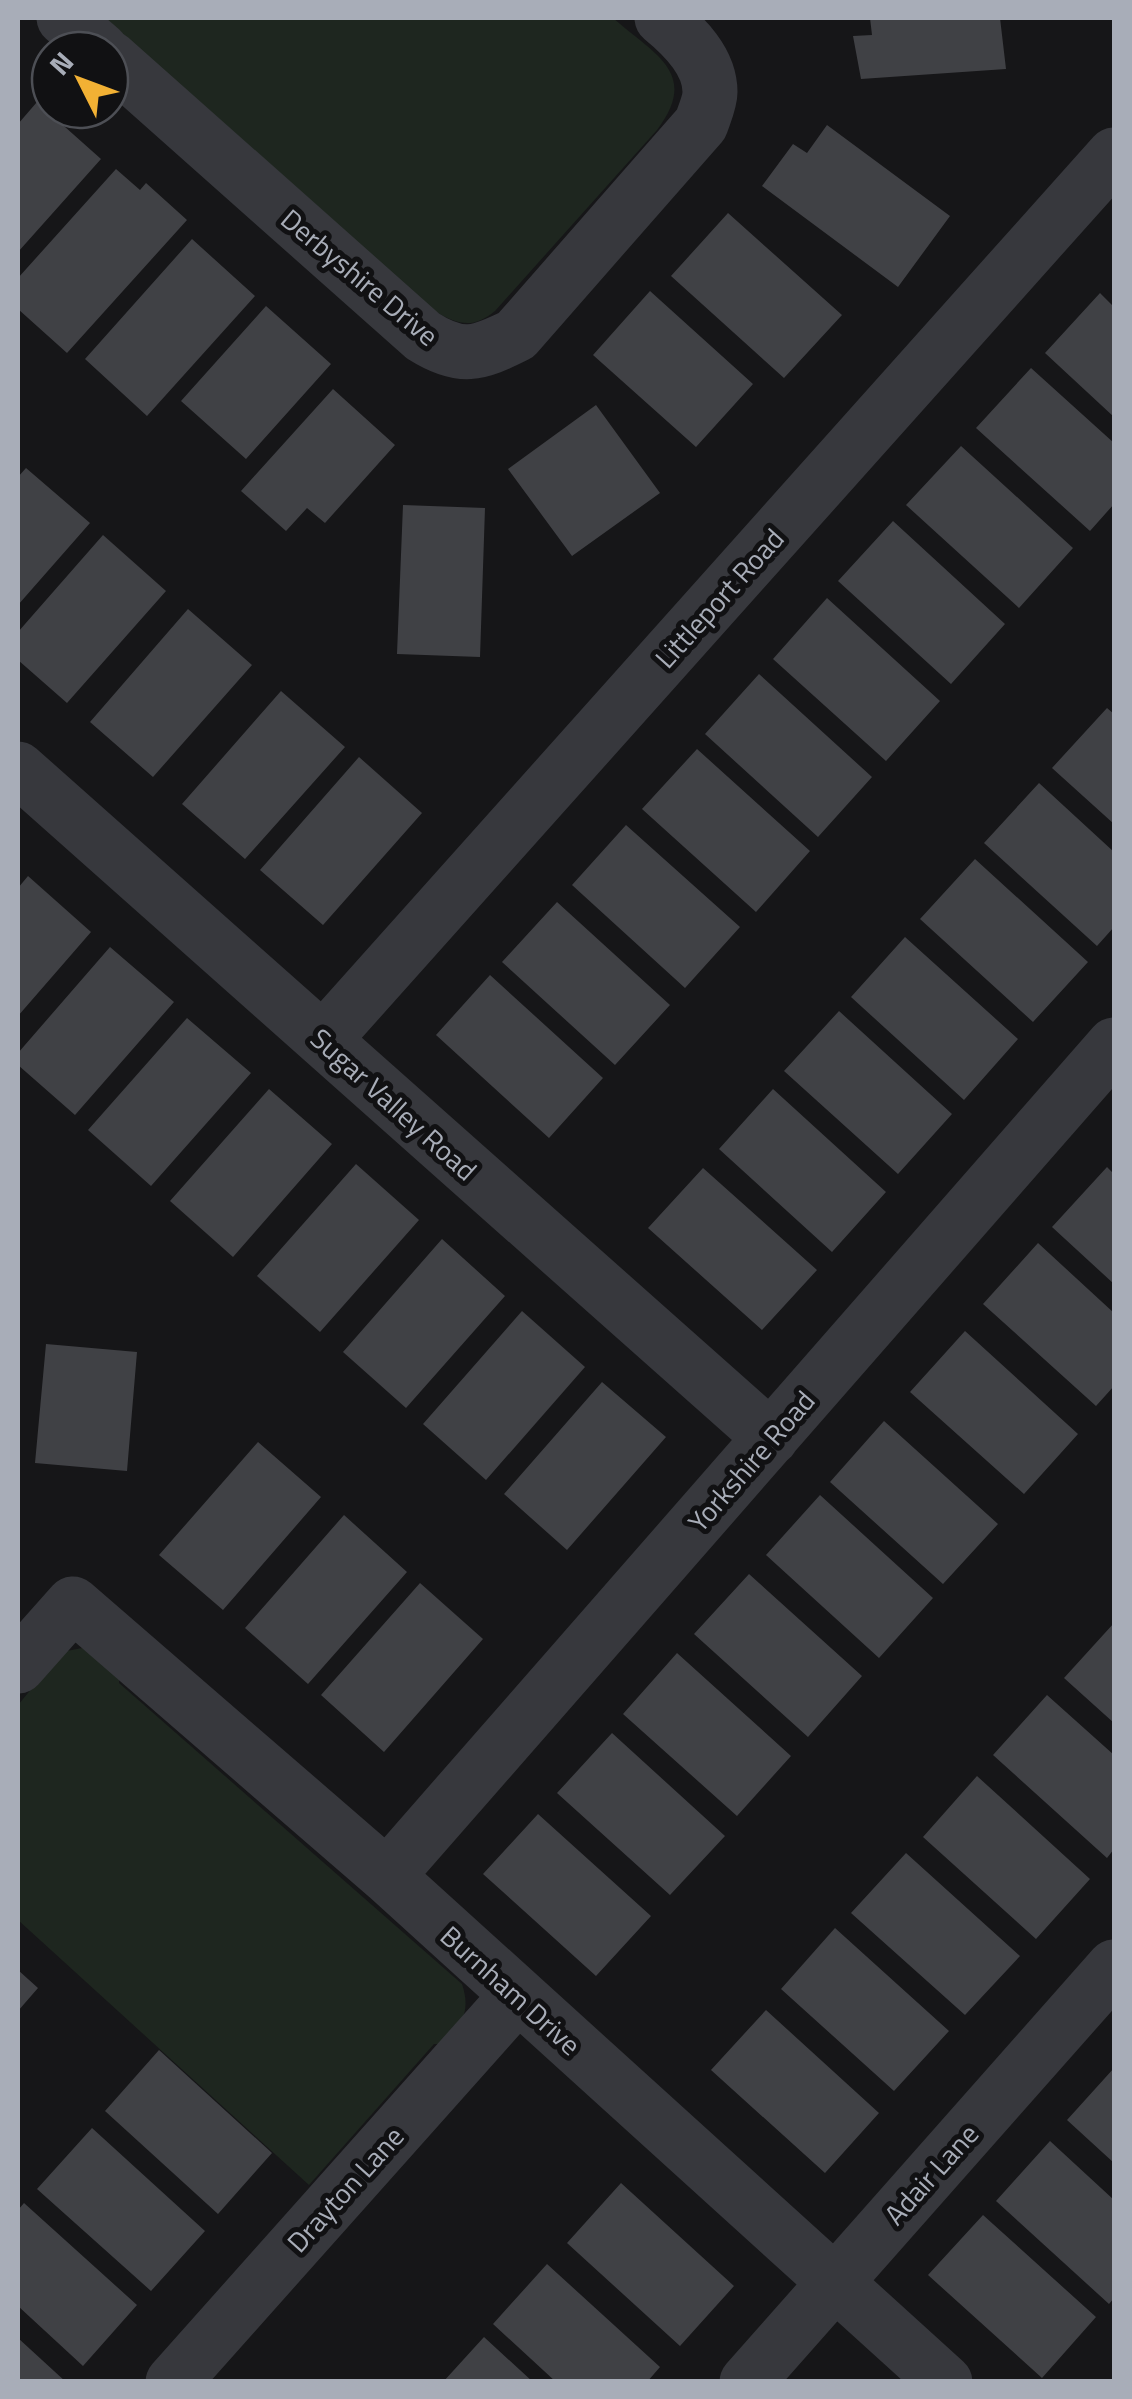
<svg xmlns="http://www.w3.org/2000/svg" width="1132" height="2399" font-family="'Titillium Web',sans-serif">
<style>
.green{fill:#1e261f}
.building{fill:#404145}
.lines{fill:none;stroke-linecap:round;stroke-linejoin:round}
.minor{stroke:#37383d;stroke-width:55}
.labels{text-anchor:middle;dominant-baseline:central;stroke-width:10;stroke-linejoin:round;paint-order:stroke}
.street-label{font-size:28px;fill:#a8adb8;stroke:#111113}
</style>
<rect width="100%" height="100%" fill="#161618"/>
<!-- green -->
<path class="green" d="M 101,18 L 613,18 C 655,55 700,73 657,130 L 495,311 C 472,330 458,324 434,311 Z
M 82,1648 L 119,1675 L 119,1683 L 462,1984 C 471,2011 462,2024 445,2044 L 434,2044 L 309,2185 L 18,1920 L 18,1705 L 62,1652 Z"/>
<!-- building -->
<path class="building" d="M 870,18 L 1000,18 L 1006,69 L 861,79 L 853,36 L 872,35 Z
M 37,102 L 101,159 L 18,252 L 18,124 Z
M 827,125 L 950,216 L 898,287 L 762,186 L 793,144 L 807,153 Z
M 116,169 L 140,190 L 146,183 L 187,220 L 67,353 L 18,309 L 18,278 Z
M 728,213 L 842,315 L 784,378 L 671,276 Z
M 192,239 L 255,296 L 147,416 L 85,359 Z
M 650,291 L 753,384 L 696,447 L 593,355 Z
M 1100,293 L 1114,307 L 1114,417 L 1045,353 Z
M 266,306 L 331,364 L 246,459 L 181,401 Z
M 1031,368 L 1114,443 L 1114,504 L 1090,531 L 976,428 Z
M 333,389 L 395,445 L 325,523 L 307,508 L 286,531 L 241,491 Z
M 596,405 L 660,493 L 572,556 L 508,469 Z
M 961,446 L 1073,548 L 1019,608 L 906,505 Z
M 26,468 L 90,523 L 18,605 L 18,477 Z
M 403,505 L 485,508 L 480,657 L 397,654 Z
M 893,521 L 1005,624 L 951,684 L 838,581 Z
M 103,535 L 166,591 L 67,703 L 18,660 L 18,632 Z
M 827,598 L 940,701 L 886,761 L 773,659 Z
M 188,609 L 252,665 L 153,777 L 90,722 Z
M 759,674 L 872,777 L 818,837 L 705,734 Z
M 281,691 L 345,747 L 245,859 L 182,804 Z
M 1107,708 L 1114,714 L 1114,824 L 1052,768 Z
M 697,749 L 810,851 L 756,912 L 642,809 Z
M 359,757 L 422,813 L 323,925 L 260,870 Z
M 1039,783 L 1114,852 L 1114,927 L 1097,946 L 984,843 Z
M 626,825 L 740,927 L 685,988 L 572,885 Z
M 975,859 L 1088,962 L 1033,1022 L 920,919 Z
M 28,876 L 91,932 L 18,1016 L 18,888 Z
M 557,902 L 670,1005 L 615,1065 L 502,962 Z
M 905,937 L 1018,1039 L 964,1100 L 851,997 Z
M 110,947 L 174,1002 L 75,1115 L 18,1065 L 18,1053 Z
M 490,975 L 603,1078 L 549,1138 L 436,1035 Z
M 839,1011 L 952,1114 L 898,1174 L 784,1071 Z
M 187,1018 L 251,1073 L 151,1186 L 88,1130 Z
M 269,1089 L 332,1144 L 233,1257 L 170,1201 Z
M 773,1089 L 886,1192 L 832,1252 L 719,1149 Z
M 356,1164 L 419,1220 L 320,1332 L 257,1276 Z
M 1107,1167 L 1114,1174 L 1114,1284 L 1052,1227 Z
M 703,1168 L 817,1270 L 762,1330 L 648,1228 Z
M 442,1239 L 505,1296 L 406,1408 L 343,1352 Z
M 1038,1243 L 1114,1313 L 1114,1386 L 1096,1406 L 983,1304 Z
M 522,1311 L 585,1367 L 486,1480 L 423,1424 Z
M 965,1331 L 1078,1434 L 1024,1494 L 910,1392 Z
M 46,1344 L 137,1352 L 127,1471 L 35,1463 Z
M 602,1382 L 666,1437 L 567,1550 L 504,1494 Z
M 884,1421 L 998,1524 L 943,1584 L 830,1482 Z
M 258,1442 L 321,1497 L 223,1610 L 159,1555 Z
M 820,1495 L 933,1598 L 879,1658 L 766,1555 Z
M 344,1515 L 407,1572 L 308,1684 L 245,1628 Z
M 749,1574 L 862,1676 L 808,1737 L 694,1634 Z
M 420,1583 L 483,1639 L 384,1752 L 321,1695 Z
M 1114,1623 L 1114,1723 L 1064,1678 Z
M 677,1653 L 791,1756 L 737,1816 L 623,1714 Z
M 1047,1695 L 1114,1755 L 1114,1849 L 1107,1858 L 993,1755 Z
M 612,1733 L 725,1836 L 670,1895 L 557,1793 Z
M 977,1776 L 1090,1879 L 1036,1939 L 923,1837 Z
M 538,1814 L 651,1916 L 596,1976 L 483,1874 Z
M 906,1853 L 1020,1956 L 965,2015 L 851,1913 Z
M 835,1928 L 949,2031 L 894,2091 L 781,1989 Z
M 18,1970 L 38,1988 L 18,2011 Z
M 766,2010 L 879,2113 L 825,2173 L 711,2070 Z
M 159,2050 L 272,2153 L 218,2214 L 105,2111 Z
M 1114,2068 L 1114,2163 L 1067,2120 Z
M 92,2128 L 205,2231 L 151,2291 L 37,2189 Z
M 1050,2141 L 1114,2200 L 1114,2298 L 1109,2304 L 996,2201 Z
M 621,2183 L 734,2286 L 680,2346 L 567,2243 Z
M 24,2203 L 137,2305 L 83,2366 L 18,2306 L 18,2210 Z
M 983,2215 L 1096,2317 L 1042,2378 L 928,2275 Z
M 547,2264 L 660,2367 L 647,2382 L 556,2382 L 493,2324 Z
M 484,2337 L 533,2382 L 443,2382 Z
M 18,2338 L 66,2382 L 18,2382 Z"/>
<g class="lines">
<!-- minor -->
<path class="minor" d="M 64,18 L 101,50
M 110,58 L 423,336 C 461,360 478,354 516,335 L 701,124 C 704,115 710,102 710,92 C 710,61 684,36 662,18
M 18,769 L 771,1438
M 323,1040 L 1114,155
M 18,1666 L 73,1604 L 387,1876 L 945,2382
M 387,1876 L 1114,1045
M 173,2382 L 517,1996
M 747,2382 L 1114,1967"/>
</g>
<g class="labels">
<!-- street labels -->
<g class="street-label">
<text transform="translate(360 277) rotate(40)">Derbyshire Drive</text>
<text transform="translate(719 598) rotate(-48)">Littleport Road</text>
<text transform="translate(394 1104) rotate(42)">Sugar Valley Road</text>
<text transform="translate(751 1461) rotate(-49)">Yorkshire Road</text>
<text transform="translate(511 1990) rotate(42)">Burnham Drive</text>
<text transform="translate(931 2174) rotate(-48)">Adair Lane</text>
<text transform="translate(345 2189) rotate(-48)">Drayton Lane</text>
</g>
</g>
<!-- border -->
<rect width="1132" height="2399" fill="none" stroke="#a8adb8" stroke-width="40"/>
<!-- north arrow -->
<g transform="translate(80 80) rotate(312)"><circle r="48" fill="#111113" stroke="#4d4f55" stroke-width="2.5"/>
<path d="M0-8L18 38L0 25L-18 38Z" fill="#f2b134"/>
<text y="-15" font-size="28" font-weight="bold" text-anchor="middle" fill="#a8adb8">N</text>
</g>
</svg>
